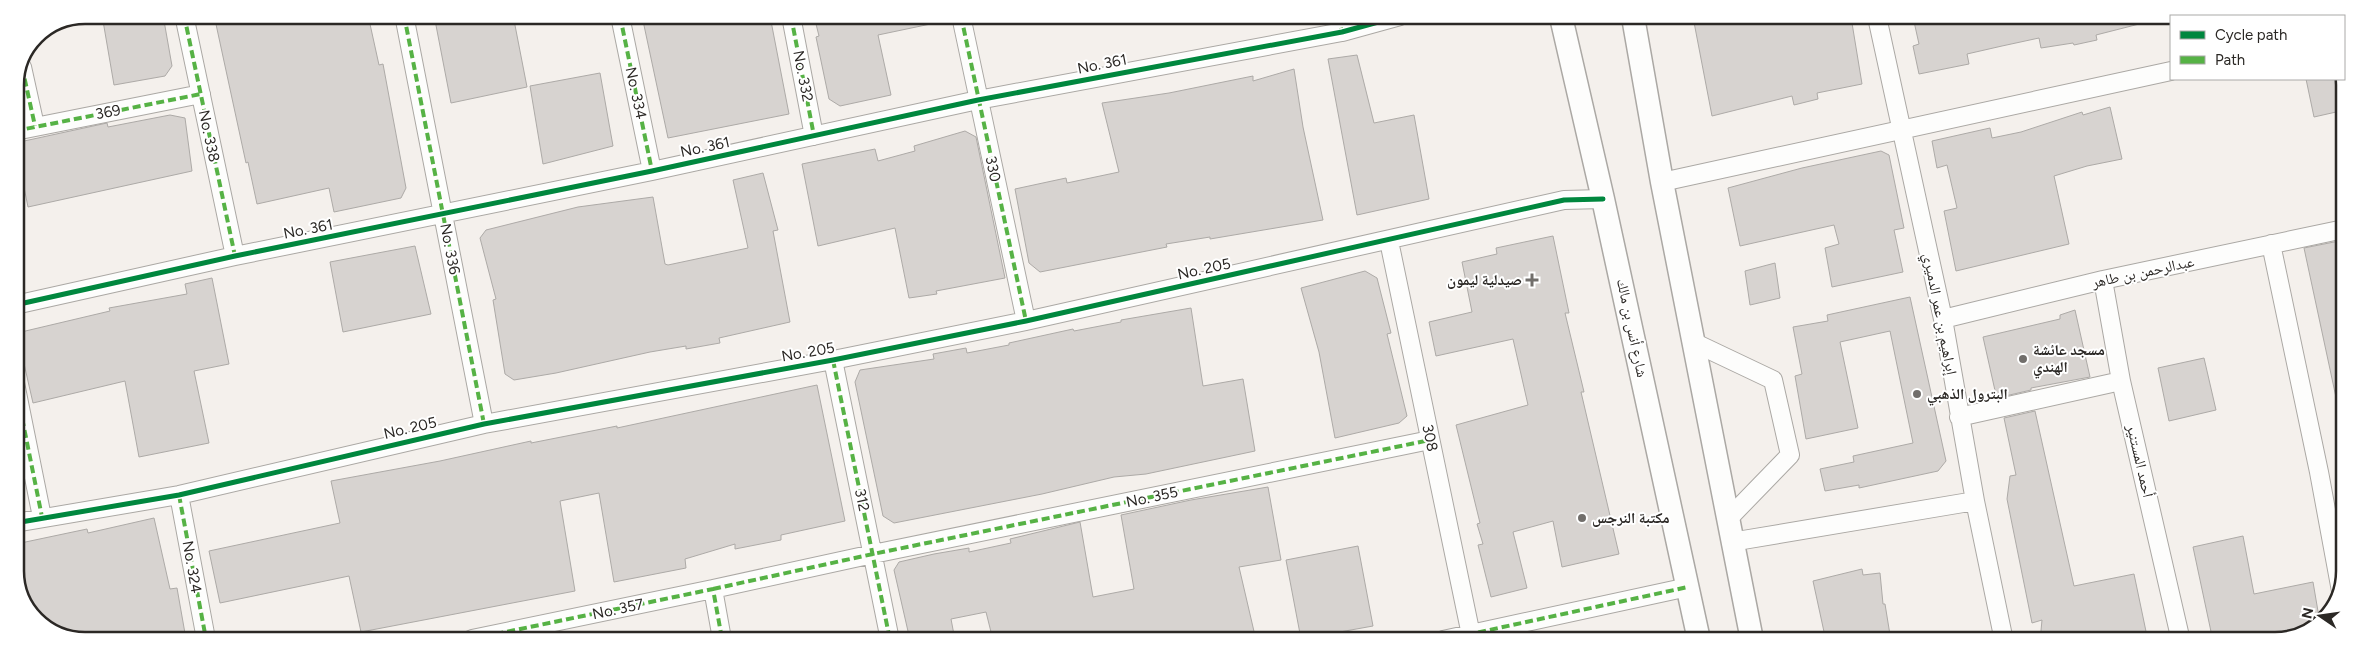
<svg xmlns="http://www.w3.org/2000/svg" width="2360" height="656" font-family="Figtree,'Noto Naskh Arabic',sans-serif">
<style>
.building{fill:#d7d3d0;stroke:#adaaa7}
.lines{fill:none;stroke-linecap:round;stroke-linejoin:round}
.minor-casing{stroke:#aba8a4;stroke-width:20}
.major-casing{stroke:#aba8a4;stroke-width:25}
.minor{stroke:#fdfdfc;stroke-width:18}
.major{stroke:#fdfdfc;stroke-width:22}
.quiet{stroke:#56b245;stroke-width:4;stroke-dasharray:8 4;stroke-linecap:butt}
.cycleway-casing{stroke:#fff;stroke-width:8}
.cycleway{stroke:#00873e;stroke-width:5}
.poi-dot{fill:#716e6b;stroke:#fff;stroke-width:2}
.labels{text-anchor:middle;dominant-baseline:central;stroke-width:4;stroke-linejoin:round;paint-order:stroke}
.street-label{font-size:15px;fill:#2b2825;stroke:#fff}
.poi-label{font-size:15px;font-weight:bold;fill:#2b2825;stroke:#fff;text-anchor:start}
.rim{fill:none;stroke:#2b2825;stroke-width:2.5}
</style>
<rect width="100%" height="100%" fill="#f4f0ec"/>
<!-- building -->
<path class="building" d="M 102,15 L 163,15 L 172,66 L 165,76 L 114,85 Z
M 214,15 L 368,15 L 379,65 L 383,64 L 406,188 L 401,198 L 334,212 L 329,188 L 257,204 L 248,162 L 246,163 Z
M 434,15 L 513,15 L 527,87 L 451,103 Z
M 642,16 L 770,16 L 789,114 L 668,138 Z
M 814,16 L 939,16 L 940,22 L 878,35 L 891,95 L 840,106 L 829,99 L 816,37 L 819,36 Z
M 1693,17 L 1851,17 L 1862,84 L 1817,93 L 1818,99 L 1794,105 L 1792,96 L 1712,116 Z
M 1913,17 L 2146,17 L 2147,22 L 2096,35 L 2097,40 L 2074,45 L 2073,43 L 2041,48 L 2039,38 L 2002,46 L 1967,54 L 1969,64 L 1919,74 L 1913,46 L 1919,44 Z
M 1357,55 L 1374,123 L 1414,115 L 1429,199 L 1357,215 L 1328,59 Z
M 1294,69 L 1303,127 L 1323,220 L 1210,239 L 1210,237 L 1166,244 L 1167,247 L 1040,272 L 1029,263 L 1015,189 L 1066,178 L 1067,183 L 1119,172 L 1102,103 L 1169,93 L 1253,76 L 1253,81 Z
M 600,73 L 613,146 L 543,164 L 530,86 Z
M 2306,79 L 2344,79 L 2345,110 L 2314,117 Z
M 2110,107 L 2122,159 L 2087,166 L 2054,176 L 2069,244 L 1956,271 L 1944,211 L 1957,208 L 1947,165 L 1937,168 L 1932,141 L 1990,128 L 1992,138 L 2021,132 L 2082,112 L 2083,115 Z
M 170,115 L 185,118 L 192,171 L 28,207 L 15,143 L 107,123 L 108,127 Z
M 965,131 L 976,137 L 1005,278 L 936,291 L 937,294 L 909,298 L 895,228 L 818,246 L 802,164 L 875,149 L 878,161 L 915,151 L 914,146 Z
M 1881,151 L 1889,155 L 1904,228 L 1894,230 L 1903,272 L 1832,287 L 1825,248 L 1839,244 L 1834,225 L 1740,246 L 1728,188 L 1802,168 Z
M 763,173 L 778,230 L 773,231 L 790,322 L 719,338 L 720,343 L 686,349 L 686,346 L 650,352 L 556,373 L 514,380 L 505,374 L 493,300 L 496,299 L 480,238 L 486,230 L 578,207 L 653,197 L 665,264 L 668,265 L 748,248 L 733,180 Z
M 1553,236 L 1569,313 L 1565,313 L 1584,392 L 1581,392 L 1619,554 L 1562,567 L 1553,521 L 1513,532 L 1527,588 L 1491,597 L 1478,545 L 1483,544 L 1477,524 L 1480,523 L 1456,425 L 1528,405 L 1513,339 L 1436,356 L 1429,322 L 1472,312 L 1462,262 L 1497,254 L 1496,248 Z
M 2344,240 L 2343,402 L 2337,402 L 2304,248 Z
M 415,246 L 431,314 L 343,332 L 330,262 Z
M 1775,263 L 1780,298 L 1750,305 L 1745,271 Z
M 1365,271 L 1377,278 L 1391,333 L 1387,334 L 1407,416 L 1399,423 L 1335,438 L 1319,352 L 1301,288 Z
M 212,278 L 229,364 L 194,371 L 209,443 L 139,457 L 125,381 L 33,403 L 17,333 L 110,311 L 109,308 L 187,294 L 185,284 Z
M 1910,297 L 1946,461 L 1938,471 L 1859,488 L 1859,485 L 1825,491 L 1820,469 L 1854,462 L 1853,456 L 1913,443 L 1890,331 L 1840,342 L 1858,428 L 1806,439 L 1795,376 L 1802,374 L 1793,327 L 1828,321 L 1827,315 Z
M 1191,308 L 1203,386 L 1243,379 L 1255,451 L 1146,474 L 1114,477 L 1042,494 L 894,523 L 883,516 L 855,382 L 860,370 L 934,359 L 933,354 L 966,348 L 967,353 L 1009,345 L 1009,343 L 1073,329 L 1074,331 L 1121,322 L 1121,320 Z
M 2075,310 L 2090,377 L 2031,388 L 2031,390 L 2001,397 L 2000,394 L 1996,395 L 1983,337 L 2060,319 L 2060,315 Z
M 2204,358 L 2216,410 L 2169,421 L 2158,368 Z
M 817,385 L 845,521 L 781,535 L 781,540 L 735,549 L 735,544 L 685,559 L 686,568 L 614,582 L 599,493 L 560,501 L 575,591 L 361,632 L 349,576 L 220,603 L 209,551 L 340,523 L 331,481 L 440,461 L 531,441 L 531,443 L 617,426 L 617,428 Z
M 2035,411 L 2074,586 L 2134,574 L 2148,641 L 2040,641 L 2042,620 L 2032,623 L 2007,499 L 2010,476 L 2016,475 L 2004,418 Z
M 1268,487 L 1281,560 L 1239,567 L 1256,640 L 993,640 L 986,612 L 951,619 L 955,640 L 910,640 L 894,570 L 899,562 L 934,554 L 969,548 L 969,552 L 1011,543 L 1010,539 L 1080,522 L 1093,597 L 1134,589 L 1121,515 L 1191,500 Z
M 154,518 L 170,589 L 177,588 L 186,639 L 67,639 L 32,617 L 16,544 L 87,529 L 88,533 Z
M 2243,536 L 2254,594 L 2313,582 L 2320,623 L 2318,626 L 2276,641 L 2213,641 L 2193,547 Z
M 1358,546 L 1373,626 L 1301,639 L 1286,560 Z
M 1862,569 L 1863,575 L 1880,573 L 1883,604 L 1885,604 L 1891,641 L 1826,641 L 1813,581 Z"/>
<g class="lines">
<defs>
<path id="minor" d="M 184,15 L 235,256
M 404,15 L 484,424
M 620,16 L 652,171
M 791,16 L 814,136
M 961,16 L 1026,321
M 1338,16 L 1342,32
M 1877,17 L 1943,319 L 1975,501 L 2004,641
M 22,67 L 35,126
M 15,131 L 201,94
M 1662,182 L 2171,71
M 1389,241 L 1471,635
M 2271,244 L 2319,472 L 2341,591
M 2103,280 L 2121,381 L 2181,641
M 15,305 L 235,256 L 652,171 L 978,100 L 1342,32 L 1400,16
M 1943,319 L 2103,280 L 2344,229
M 1693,342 L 1773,380 L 1790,455 L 1727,520
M 833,360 L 890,640
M 15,383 L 42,517
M 1959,417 L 2121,381
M 179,495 L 206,639
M 15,523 L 179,495 L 484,424 L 833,360 L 1026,321 L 1564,200 L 1603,199
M 1731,542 L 1975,501
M 713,589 L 873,554 L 1430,440
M 472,639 L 713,589 L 722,639
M 1443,640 L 1688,587"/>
<path id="major" d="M 1561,17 L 1603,199 L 1699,640
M 1633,17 L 1662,182 L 1752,640"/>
</defs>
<!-- minor casing -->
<use href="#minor" class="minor-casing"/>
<!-- major casing -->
<use href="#major" class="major-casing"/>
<!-- minor -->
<use href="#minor" class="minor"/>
<!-- major -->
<use href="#major" class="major"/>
<!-- quiet -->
<path class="quiet" d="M 184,15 L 235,256
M 404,15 L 484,424
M 620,16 L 652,171
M 791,16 L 814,136
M 961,16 L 1026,321
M 1338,16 L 1342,32
M 22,67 L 35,126
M 15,131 L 201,94
M 833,360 L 890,640
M 15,383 L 42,517
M 179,495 L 206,639
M 713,589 L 873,554 L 1430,440
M 472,639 L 713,589 L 722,639
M 1443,640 L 1688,587"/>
<defs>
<path id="cycleway" d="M 15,305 L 235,256 L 652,171 L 978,100 L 1342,32 L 1400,16
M 15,523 L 179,495 L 484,424 L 833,360 L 1026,321 L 1564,200 L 1603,199"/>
</defs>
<!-- cycleway casing -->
<use href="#cycleway" class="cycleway-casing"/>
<!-- cycleway -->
<use href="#cycleway" class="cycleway"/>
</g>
<!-- markers -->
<g class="poi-dot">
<path d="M1529.5 272.5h5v5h5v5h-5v5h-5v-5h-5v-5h5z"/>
<circle cx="2023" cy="359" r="5"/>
<circle cx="1917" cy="394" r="5"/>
<circle cx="1582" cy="518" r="5"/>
</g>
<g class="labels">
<!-- street labels -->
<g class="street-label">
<text transform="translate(1102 64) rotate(-11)">No. 361</text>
<text transform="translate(803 76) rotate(79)">No. 332</text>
<text transform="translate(636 93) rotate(78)">No. 334</text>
<text transform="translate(108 112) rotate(-11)">369</text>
<text transform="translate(209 136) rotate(78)">No. 338</text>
<text transform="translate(705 147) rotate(-12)">No. 361</text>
<text transform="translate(993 169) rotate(78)">330</text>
<text transform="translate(308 229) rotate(-11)">No. 361</text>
<text transform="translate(450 249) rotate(79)">No. 336</text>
<text transform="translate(1204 269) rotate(-12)">No. 205</text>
<text transform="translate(2143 272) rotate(-12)">عبدالرحمن بن طاهر</text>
<text transform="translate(1940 314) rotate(79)">إبراهيم بن عمر الدميري</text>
<text transform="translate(1632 328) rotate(78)">شارع أنس بن مالك</text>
<text transform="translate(808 352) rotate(-10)">No. 205</text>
<text transform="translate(410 428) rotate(-13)">No. 205</text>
<text transform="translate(1430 438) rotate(78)">308</text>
<text transform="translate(2140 461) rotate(77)">أحمد المستنير</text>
<text transform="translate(1152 497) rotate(-12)">No. 355</text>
<text transform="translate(862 500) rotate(78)">312</text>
<text transform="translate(192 567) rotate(80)">No. 324</text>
<text transform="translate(618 609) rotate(-12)">No. 357</text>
</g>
<!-- poi labels -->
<g class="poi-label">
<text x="1522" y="280" text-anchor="end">صيدلية ليمون</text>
<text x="2033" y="350">مسجد عائشة<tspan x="2033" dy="17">الهندي</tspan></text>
<text x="1927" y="394">البترول الذهبي</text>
<text x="1592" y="518">مكتبة النرجس</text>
</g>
</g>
<!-- crop -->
<path d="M0 0H2360V656H0ZM85 24H2275A61 61 0 0 1 2336 85V571A61 61 0 0 1 2275 632H85A61 61 0 0 1 24 571V85A61 61 0 0 1 85 24Z" fill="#fff" fill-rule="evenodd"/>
<path class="rim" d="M85 24H2275A61 61 0 0 1 2336 85V571A61 61 0 0 1 2275 632H85A61 61 0 0 1 24 571V85A61 61 0 0 1 85 24Z"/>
<!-- legend -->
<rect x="2170" y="15" width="175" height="65" fill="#ffffff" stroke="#aaa9a8"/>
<rect x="2180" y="31" width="25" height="8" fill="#00873e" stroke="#aaa9a8"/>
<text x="2215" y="40" font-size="15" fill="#2b2825">Cycle path</text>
<rect x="2180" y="56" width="25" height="8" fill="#56b245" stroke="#aaa9a8"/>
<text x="2215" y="65" font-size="15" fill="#2b2825">Path</text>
<!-- north arrow -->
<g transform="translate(2320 616) rotate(283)" stroke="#ffffff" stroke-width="4" paint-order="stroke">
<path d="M0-4L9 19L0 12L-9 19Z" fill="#2b2825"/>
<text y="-8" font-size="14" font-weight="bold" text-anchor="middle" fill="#2b2825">N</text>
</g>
</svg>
